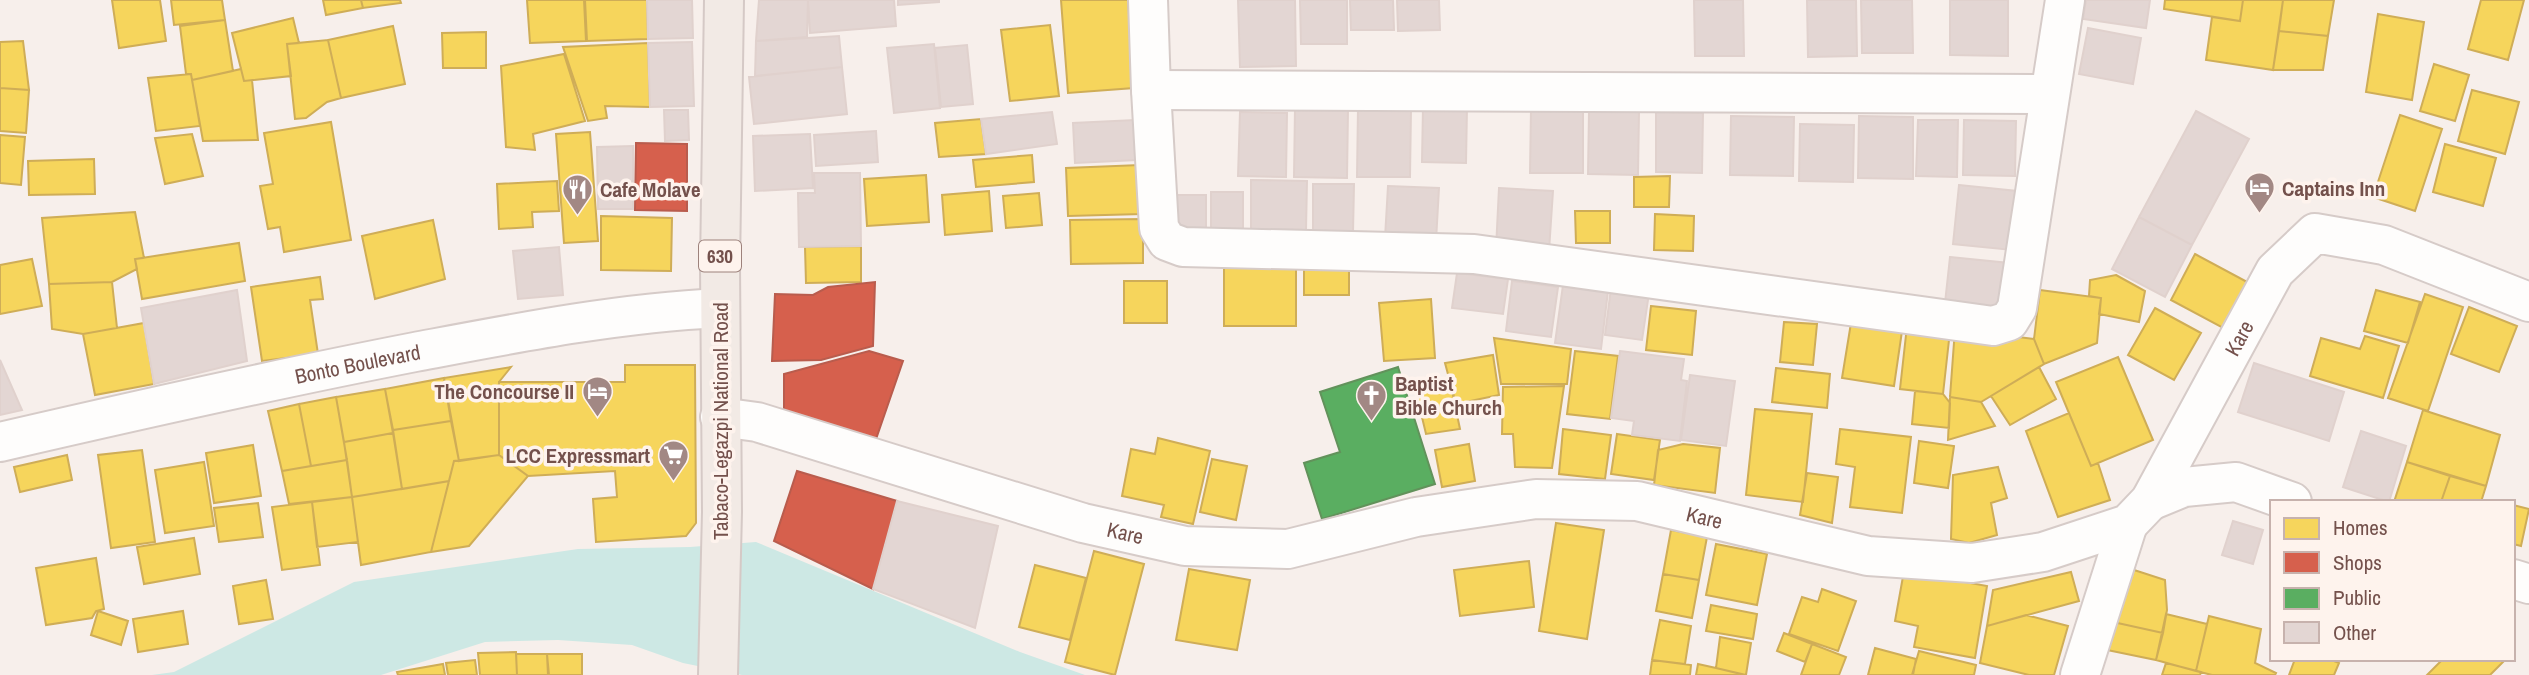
<svg xmlns="http://www.w3.org/2000/svg" width="2529" height="675" font-family="'Archivo Narrow',sans-serif">
<style>
.water{fill:#cde8e4}
.homes{fill:#f6d55c;stroke:#cfad57;stroke-width:2}
.shops{fill:#d6604d;stroke:#b95c4d;stroke-width:2}
.public{fill:#5aae61;stroke:#62925b;stroke-width:2}
.building{fill:#e3d6d3;stroke:#e0d1cd;stroke-width:2}
.lines{fill:none;stroke-linecap:round;stroke-linejoin:round}
.minor-casing{stroke:#d6cbc8;stroke-width:42}
.major-casing{stroke:#d5c9c6;stroke-width:42}
.minor{stroke:#fefdfc;stroke-width:38}
.major{stroke:#f2eae5;stroke-width:38}
.labels{text-anchor:middle;dominant-baseline:central;stroke-width:7;stroke-linejoin:round;paint-order:stroke}
.shield{fill:#fef3ed;stroke:#9d827c;stroke-width:2}
.shield-label{font-size:19px;font-weight:bold;fill:#74514c}
.poi-label{font-size:21px;font-weight:bold;fill:#74514c;stroke:#fef3ed;text-anchor:start}
.street-label{font-size:21px;fill:#74514c;stroke:#fef3ed}
</style>
<rect width="100%" height="100%" fill="#f7efeb"/>
<!-- water -->
<path class="water" d="M 756,542 L 1020,652 L 1085,675 L 742,675 L 683,663 L 632,645 L 558,640 L 485,642 L 381,675 L 152,675 L 174,672 L 354,582 L 578,549 L 690,547 Z"/>
<!-- homes -->
<path class="homes" d="M 112,0 L 160,0 L 166,41 L 119,48 Z
M 171,0 L 222,0 L 225,20 L 174,25 Z
M 323,0 L 361,0 L 363,8 L 326,15 Z
M 361,0 L 400,0 L 401,3 L 363,8 Z
M 527,0 L 584,0 L 586,41 L 530,43 Z
M 585,0 L 647,0 L 648,39 L 587,41 Z
M 1061,0 L 1128,0 L 1134,88 L 1068,93 Z
M 2165,0 L 2243,0 L 2240,21 L 2164,9 Z
M 2243,0 L 2283,0 L 2273,70 L 2206,60 L 2212,17 L 2240,21 Z
M 2283,0 L 2334,0 L 2328,36 L 2279,31 Z
M 2481,0 L 2524,0 L 2508,60 L 2468,49 Z
M 2378,14 L 2424,22 L 2412,100 L 2366,92 Z
M 293,18 L 299,43 L 287,44 L 291,76 L 244,81 L 232,33 Z
M 225,20 L 233,71 L 192,80 L 191,74 L 186,74 L 180,26 Z
M 1050,25 L 1059,96 L 1010,101 L 1001,30 Z
M 393,26 L 405,84 L 341,98 L 328,40 Z
M 2279,31 L 2328,36 L 2323,70 L 2273,70 Z
M 486,32 L 486,68 L 443,68 L 442,33 Z
M 328,40 L 341,98 L 327,102 L 306,118 L 295,119 L 287,44 Z
M 23,41 L 29,90 L 0,88 L 0,42 Z
M 648,43 L 650,107 L 605,106 L 607,118 L 588,121 L 563,47 Z
M 564,54 L 585,121 L 533,134 L 535,150 L 506,147 L 501,66 Z
M 2434,64 L 2469,75 L 2455,121 L 2420,111 Z
M 241,69 L 244,81 L 252,80 L 258,140 L 203,141 L 192,80 Z
M 191,74 L 200,126 L 156,131 L 148,78 Z
M 0,88 L 29,90 L 26,133 L 0,131 Z
M 2472,90 L 2519,102 L 2505,154 L 2458,141 Z
M 2400,115 L 2442,129 L 2415,211 L 2373,197 Z
M 981,119 L 986,154 L 939,157 L 935,123 Z
M 331,122 L 351,240 L 284,252 L 280,227 L 268,229 L 260,186 L 273,184 L 264,133 Z
M 590,132 L 598,241 L 564,243 L 556,134 Z
M 192,134 L 203,176 L 165,184 L 155,138 Z
M 0,135 L 25,137 L 21,185 L 0,183 Z
M 2445,144 L 2496,158 L 2483,206 L 2433,192 Z
M 1032,155 L 1034,182 L 976,187 L 973,160 Z
M 94,159 L 95,194 L 29,195 L 28,161 Z
M 1140,165 L 1142,214 L 1068,216 L 1066,168 Z
M 926,175 L 929,222 L 867,226 L 864,179 Z
M 1670,176 L 1669,207 L 1634,207 L 1634,177 Z
M 557,181 L 559,211 L 532,212 L 533,227 L 499,229 L 497,184 Z
M 989,191 L 992,231 L 945,235 L 942,195 Z
M 1039,193 L 1042,225 L 1006,228 L 1003,196 Z
M 1575,211 L 1610,211 L 1610,243 L 1576,243 Z
M 135,212 L 144,258 L 135,259 L 137,269 L 112,282 L 49,284 L 42,218 Z
M 1655,214 L 1694,216 L 1693,251 L 1654,250 Z
M 601,216 L 672,218 L 671,271 L 601,270 Z
M 1143,219 L 1143,263 L 1071,264 L 1070,220 Z
M 433,220 L 445,279 L 375,299 L 362,236 Z
M 239,243 L 245,281 L 142,299 L 135,259 Z
M 861,246 L 861,282 L 806,283 L 805,247 Z
M 2195,254 L 2249,283 L 2225,329 L 2171,300 Z
M 1349,258 L 1349,295 L 1304,295 L 1304,259 Z
M 32,259 L 42,306 L 0,314 L 0,265 Z
M 1224,259 L 1296,259 L 1296,326 L 1224,326 Z
M 2116,275 L 2145,291 L 2139,322 L 2099,314 L 2101,298 L 2089,296 L 2090,280 Z
M 320,277 L 323,299 L 310,300 L 318,354 L 262,361 L 251,287 Z
M 1124,281 L 1167,281 L 1167,323 L 1124,323 Z
M 112,282 L 117,328 L 83,334 L 52,329 L 49,284 Z
M 2040,290 L 2101,298 L 2097,343 L 2044,364 L 2034,339 Z
M 2376,290 L 2420,302 L 2408,343 L 2364,331 Z
M 2425,294 L 2463,307 L 2428,411 L 2388,398 Z
M 1431,299 L 1435,358 L 1384,361 L 1379,303 Z
M 1651,306 L 1696,311 L 1692,355 L 1646,350 Z
M 2469,307 L 2517,326 L 2499,372 L 2451,354 Z
M 2155,308 L 2201,333 L 2174,380 L 2128,355 Z
M 1784,322 L 1817,324 L 1813,365 L 1780,362 Z
M 144,323 L 154,384 L 95,395 L 83,334 Z
M 1851,323 L 1902,331 L 1894,386 L 1842,378 Z
M 1907,326 L 1950,331 L 1943,394 L 1900,389 Z
M 1955,329 L 2034,339 L 2044,364 L 1981,402 L 1950,397 Z
M 2365,336 L 2399,346 L 2383,398 L 2310,376 L 2321,338 L 2360,349 Z
M 1494,338 L 1571,349 L 1567,384 L 1501,384 Z
M 1575,351 L 1618,356 L 1610,419 L 1567,414 Z
M 1493,355 L 1499,395 L 1456,404 L 1445,363 Z
M 2118,357 L 2153,440 L 2091,466 L 2056,382 Z
M 625,365 L 695,365 L 696,523 L 686,536 L 596,542 L 593,499 L 617,497 L 615,471 L 528,476 L 499,455 L 499,382 L 625,382 Z
M 511,367 L 499,382 L 499,455 L 459,461 L 444,378 Z
M 2039,367 L 2056,399 L 2010,425 L 1991,396 Z
M 1776,368 L 1830,374 L 1827,408 L 1772,402 Z
M 444,378 L 451,421 L 393,430 L 385,389 Z
M 1451,386 L 1460,429 L 1426,434 L 1416,392 Z
M 1564,386 L 1552,468 L 1515,467 L 1513,434 L 1502,434 L 1503,387 Z
M 385,389 L 393,433 L 344,442 L 336,397 Z
M 1915,391 L 1943,394 L 1950,403 L 1949,428 L 1912,424 Z
M 336,397 L 347,460 L 311,466 L 299,404 Z
M 1950,397 L 1981,402 L 1995,426 L 1948,440 Z
M 299,404 L 311,466 L 282,471 L 268,411 Z
M 1755,409 L 1812,414 L 1803,502 L 1746,495 Z
M 2423,410 L 2500,435 L 2486,486 L 2407,462 Z
M 2069,413 L 2091,466 L 2098,463 L 2110,500 L 2058,517 L 2026,431 Z
M 451,421 L 459,461 L 454,461 L 449,481 L 402,489 L 393,430 Z
M 1563,429 L 1611,435 L 1605,479 L 1559,474 Z
M 1840,429 L 1911,437 L 1902,513 L 1850,507 L 1855,467 L 1836,464 Z
M 393,433 L 402,489 L 352,497 L 344,442 Z
M 1617,434 L 1660,440 L 1654,480 L 1611,474 Z
M 1158,438 L 1210,451 L 1193,524 L 1161,517 L 1164,505 L 1122,496 L 1131,449 L 1155,454 Z
M 1919,441 L 1954,446 L 1948,488 L 1914,483 Z
M 1469,444 L 1475,481 L 1442,487 L 1435,450 Z
M 1683,444 L 1720,448 L 1715,493 L 1654,485 L 1658,450 Z
M 253,445 L 261,496 L 214,503 L 206,453 Z
M 142,450 L 155,542 L 111,548 L 98,455 Z
M 67,455 L 72,480 L 20,492 L 14,467 Z
M 499,455 L 528,476 L 469,546 L 431,552 L 454,461 Z
M 1212,459 L 1247,466 L 1236,520 L 1200,512 Z
M 347,460 L 352,497 L 289,504 L 282,471 Z
M 204,462 L 214,526 L 165,533 L 155,470 Z
M 2407,462 L 2450,476 L 2441,502 L 2394,502 Z
M 1998,467 L 2007,498 L 1991,503 L 1997,535 L 1969,543 L 1951,539 L 1953,475 Z
M 1807,473 L 1838,477 L 1832,523 L 1800,515 Z
M 2450,476 L 2486,486 L 2481,502 L 2441,502 Z
M 449,481 L 431,552 L 361,565 L 352,497 Z
M 352,497 L 358,542 L 317,547 L 312,502 Z
M 312,502 L 320,565 L 282,570 L 272,507 Z
M 258,503 L 263,537 L 219,542 L 214,508 Z
M 2513,505 L 2529,509 L 2521,546 L 2513,544 Z
M 1556,523 L 1604,530 L 1587,639 L 1539,631 Z
M 1671,530 L 1707,537 L 1699,580 L 1663,574 Z
M 194,538 L 200,574 L 144,584 L 137,547 Z
M 1716,544 L 1767,554 L 1757,605 L 1706,595 Z
M 1094,551 L 1144,564 L 1115,675 L 1065,662 Z
M 96,558 L 104,609 L 96,611 L 92,618 L 46,625 L 36,568 Z
M 1529,561 L 1534,607 L 1460,616 L 1454,570 Z
M 1035,565 L 1086,578 L 1070,640 L 1019,627 Z
M 1189,569 L 1250,580 L 1237,650 L 1176,640 Z
M 2131,569 L 2165,580 L 2167,610 L 2163,633 L 2113,622 Z
M 1904,571 L 1987,586 L 1975,658 L 1914,647 L 1918,626 L 1895,621 Z
M 2071,572 L 2079,601 L 1987,626 L 1993,590 Z
M 1663,574 L 1699,580 L 1692,618 L 1656,611 Z
M 266,580 L 273,619 L 239,624 L 233,586 Z
M 1822,589 L 1856,601 L 1838,651 L 1789,634 L 1802,597 L 1818,602 Z
M 1711,605 L 1757,614 L 1753,639 L 1706,631 Z
M 98,611 L 128,621 L 121,645 L 91,635 Z
M 183,611 L 188,644 L 138,652 L 133,619 Z
M 2166,614 L 2207,624 L 2196,671 L 2156,660 Z
M 2026,615 L 2068,626 L 2054,675 L 2029,675 L 1980,663 L 1987,626 Z
M 2209,616 L 2261,629 L 2255,663 L 2276,673 L 2275,675 L 2212,675 L 2196,671 Z
M 1660,620 L 1691,626 L 1685,664 L 1652,660 Z
M 2113,622 L 2163,633 L 2156,660 L 2107,650 Z
M 1784,633 L 1812,644 L 1805,662 L 1777,651 Z
M 1720,637 L 1751,643 L 1746,675 L 1716,668 Z
M 1812,644 L 1846,657 L 1839,675 L 1801,675 Z
M 1875,648 L 1916,659 L 1913,675 L 1868,675 Z
M 1919,651 L 1976,665 L 1974,675 L 1912,675 Z
M 516,652 L 517,675 L 480,675 L 478,653 Z
M 516,654 L 547,654 L 548,675 L 517,675 Z
M 547,654 L 582,654 L 582,675 L 549,675 Z
M 2295,659 L 2329,659 L 2339,663 L 2334,675 L 2289,675 Z
M 2443,659 L 2506,659 L 2490,675 L 2427,675 Z
M 475,660 L 477,675 L 448,675 L 446,663 Z
M 1652,660 L 1691,665 L 1690,675 L 1650,675 Z
M 2166,663 L 2201,672 L 2200,675 L 2162,675 Z
M 443,664 L 445,675 L 398,675 L 397,672 Z
M 1698,664 L 1716,668 L 1745,675 L 1696,675 Z"/>
<!-- shops -->
<path class="shops" d="M 636,143 L 687,144 L 687,211 L 635,210 Z
M 875,282 L 873,346 L 821,360 L 772,361 L 775,294 L 813,295 L 828,287 Z
M 869,351 L 903,361 L 875,442 L 784,413 L 784,374 Z
M 797,471 L 897,501 L 873,589 L 774,541 Z"/>
<!-- public -->
<path class="public" d="M 1398,367 L 1435,484 L 1322,519 L 1304,463 L 1340,452 L 1320,392 Z"/>
<!-- building -->
<path class="building" d="M 647,0 L 692,0 L 693,38 L 648,39 Z
M 759,0 L 808,0 L 807,37 L 756,41 Z
M 808,0 L 894,0 L 896,26 L 810,33 Z
M 898,0 L 939,0 L 939,2 L 898,5 Z
M 1238,0 L 1295,0 L 1296,66 L 1240,67 Z
M 1300,0 L 1347,0 L 1347,44 L 1301,44 Z
M 1350,0 L 1393,0 L 1394,30 L 1351,30 Z
M 1397,0 L 1439,0 L 1440,30 L 1398,31 Z
M 1694,0 L 1743,0 L 1744,56 L 1695,56 Z
M 1807,0 L 1856,0 L 1857,56 L 1808,57 Z
M 1861,0 L 1912,0 L 1913,53 L 1862,53 Z
M 1950,0 L 2008,0 L 2008,56 L 1950,55 Z
M 2086,0 L 2150,0 L 2146,28 L 2083,19 Z
M 2088,28 L 2141,38 L 2133,84 L 2079,74 Z
M 839,36 L 842,67 L 755,76 L 756,41 Z
M 692,42 L 694,106 L 650,107 L 648,43 Z
M 934,44 L 940,108 L 894,113 L 887,48 Z
M 967,45 L 973,104 L 941,107 L 935,48 Z
M 842,67 L 847,114 L 754,124 L 749,77 Z
M 1423,107 L 1467,107 L 1466,163 L 1422,162 Z
M 1295,108 L 1348,109 L 1347,178 L 1294,177 Z
M 1358,108 L 1411,109 L 1410,177 L 1357,177 Z
M 1531,109 L 1583,110 L 1583,173 L 1530,173 Z
M 664,110 L 688,110 L 689,140 L 665,141 Z
M 1589,111 L 1639,112 L 1638,175 L 1588,174 Z
M 2196,111 L 2249,139 L 2192,245 L 2139,217 Z
M 1052,112 L 1057,144 L 986,154 L 981,119 Z
M 1240,112 L 1287,113 L 1286,177 L 1238,176 Z
M 1656,112 L 1703,113 L 1702,173 L 1656,172 Z
M 1731,116 L 1794,117 L 1793,176 L 1730,175 Z
M 1859,116 L 1913,117 L 1913,179 L 1858,178 Z
M 1135,120 L 1137,160 L 1075,163 L 1073,123 Z
M 1918,120 L 1958,120 L 1957,177 L 1916,176 Z
M 1964,120 L 2016,121 L 2015,176 L 1963,175 Z
M 1800,124 L 1854,125 L 1853,182 L 1799,181 Z
M 876,131 L 878,162 L 816,166 L 814,135 Z
M 810,134 L 813,188 L 755,191 L 753,136 Z
M 633,146 L 633,209 L 598,209 L 597,147 Z
M 814,173 L 860,173 L 861,246 L 799,247 L 798,193 L 815,193 Z
M 1251,180 L 1307,181 L 1306,230 L 1251,229 Z
M 1313,184 L 1354,184 L 1353,233 L 1313,232 Z
M 1959,185 L 2017,191 L 2012,250 L 1953,244 Z
M 1388,186 L 1439,188 L 1436,241 L 1385,238 Z
M 1499,188 L 1553,191 L 1549,251 L 1496,249 Z
M 1211,192 L 1243,192 L 1243,230 L 1211,230 Z
M 1177,195 L 1206,195 L 1206,232 L 1176,232 Z
M 2139,217 L 2192,245 L 2165,297 L 2112,269 Z
M 559,247 L 563,295 L 518,299 L 513,251 Z
M 1950,257 L 2009,263 L 2005,309 L 1945,303 Z
M 1457,273 L 1508,279 L 1503,314 L 1452,308 Z
M 1512,281 L 1558,287 L 1551,337 L 1506,331 Z
M 1563,285 L 1608,291 L 1601,349 L 1555,343 Z
M 1611,288 L 1649,293 L 1642,340 L 1605,335 Z
M 237,290 L 247,361 L 154,384 L 141,308 Z
M 1620,351 L 1684,359 L 1681,380 L 1687,381 L 1680,441 L 1632,435 L 1634,421 L 1611,418 Z
M 0,360 L 22,410 L 0,415 Z
M 2254,363 L 2344,392 L 2329,441 L 2238,412 Z
M 1690,375 L 1735,381 L 1726,446 L 1681,440 Z
M 2361,431 L 2406,446 L 2389,502 L 2343,487 Z
M 897,501 L 998,526 L 975,628 L 873,589 Z
M 2233,521 L 2263,530 L 2253,564 L 2222,555 Z"/>
<g class="lines">
<defs>
<g id="minor">
<path d="M 1148,0 L 1151,90 L 1159,228 L 1167,241 L 1183,247 L 1474,254 L 1993,326 L 2009,321 L 2017,308 L 2065,0"/>
<path d="M 1151,90 L 2049,94"/>
<path id="s1" d="M 720,417 L 757,422 L 1083,523 L 1185,546 L 1288,549 L 1416,517 L 1536,499 L 1637,501 L 1868,556 L 1972,563 L 2043,552 L 2128,524 L 2150,501 L 2275,271 L 2315,233 L 2384,245 L 2529,302"/>
<path id="s2" d="M 0,442 C 138,410 276,379 415,352 C 516,333 617,313 720,308"/>
<path d="M 2150,501 L 2184,487 L 2236,482 L 2292,502"/>
<path d="M 2513,579 L 2529,584"/>
<path d="M 2080,675 L 2128,524"/>
</g>
<path id="major" d="M 718,675 L 722,512 L 720,266 L 724,0"/>
</defs>
<!-- minor casing -->
<use href="#minor" class="minor-casing"/>
<!-- major casing -->
<use href="#major" class="major-casing"/>
<!-- minor -->
<use href="#minor" class="minor"/>
<!-- major -->
<use href="#major" class="major"/>
</g>
<!-- icons -->
<defs>
<symbol id="hotel-pin" viewBox="-11 -11 22 30"><path d="M0 17L-7.5 6A9.5 9.5 0 1 1 7.5 6Z" fill="#a28884" stroke="#fef3ed"/><path d="M-6-4.5h1.5V1H6V5H4.5V3h-9V5H-6ZM-4 0a1.8 1.8 0 1 1 3.6 0ZM.5 0V-2.5h3Q6-2.5 6 0Z" fill="#fff"/></symbol>
<symbol id="restaurant-pin" viewBox="-11 -11 22 30"><path d="M0 17L-7.5 6A9.5 9.5 0 1 1 7.5 6Z" fill="#a28884" stroke="#fef3ed"/><path d="M-5-6h1v4h1v-4h1v4h1v-4h1v5L-1.5 .5V6h-2V.5L-5-1ZM5-6V6H3V1.5H1.5Q1.5-4 5-6Z" fill="#fff"/></symbol>
<symbol id="church-pin" viewBox="-11 -11 22 30"><path d="M0 17L-7.5 6A9.5 9.5 0 1 1 7.5 6Z" fill="#a28884" stroke="#fef3ed"/><path d="M-1.2-6h2.4v3.5h3.3v2.4h-3.3V6h-2.4V-.1h-3.3v-2.4h3.3Z" fill="#fff"/></symbol>
<symbol id="supermarket-pin" viewBox="-11 -11 22 30"><path d="M0 17L-7.5 6A9.5 9.5 0 1 1 7.5 6Z" fill="#a28884" stroke="#fef3ed"/><path d="M-6-5.5h2.5l.6 2H6L4.5 2H-2.5L-4.4-4H-6ZM-1.5 3.2a1.3 1.3 0 1 0 .1 0ZM3 3.2a1.3 1.3 0 1 0 .1 0Z" fill="#fff"/></symbol>
</defs>
<g fill-rule="evenodd">
<use href="#hotel-pin" x="2242" y="170" width="35" height="47"/>
<use href="#restaurant-pin" x="560" y="172" width="35" height="47"/>
<use href="#hotel-pin" x="580" y="374" width="35" height="47"/>
<use href="#church-pin" x="1354" y="378" width="35" height="47"/>
<use href="#supermarket-pin" x="656" y="438" width="35" height="47"/>
</g>
<g class="labels">
<!-- shield labels -->
<rect class="shield" x="699" y="240.5" width="42" height="31" rx="5"/>
<g class="shield-label">
<text x="720" y="256">630</text>
</g>
<!-- poi labels -->
<g class="poi-label">
<text x="2282" y="188">Captains Inn</text>
<text x="600" y="189">Cafe Molave</text>
<text x="1395" y="383">Baptist<tspan x="1395" dy="24">Bible Church</tspan></text>
<text x="574" y="391" text-anchor="end">The Concourse II</text>
<text x="650" y="455" text-anchor="end">LCC Expressmart</text>
</g>
<!-- street labels -->
<g class="street-label">
<text stroke="none"><textPath href="#s1" startOffset="1661">Kare</textPath></text>
<text stroke="none"><textPath href="#s2" startOffset="366">Bonto Boulevard</textPath></text>
<text transform="translate(720 421) rotate(-90)">Tabaco-Legazpi National Road</text>
<text stroke="none"><textPath href="#s1" startOffset="1010">Kare</textPath></text>
<text stroke="none"><textPath href="#s1" startOffset="422">Kare</textPath></text>
</g>
</g>
<!-- legend -->
<rect x="2270" y="500" width="245" height="161" fill="#fef3ed" stroke="#c7b2ad" stroke-width="2"/>
<rect x="2284" y="518" width="35" height="21" fill="#f6d55c" stroke="#c7b2ad" stroke-width="2"/>
<text x="2333" y="535" font-size="21" fill="#74514c">Homes</text>
<rect x="2284" y="552" width="35" height="21" fill="#d6604d" stroke="#c7b2ad" stroke-width="2"/>
<text x="2333" y="570" font-size="21" fill="#74514c">Shops</text>
<rect x="2284" y="588" width="35" height="21" fill="#5aae61" stroke="#c7b2ad" stroke-width="2"/>
<text x="2333" y="605" font-size="21" fill="#74514c">Public</text>
<rect x="2284" y="622" width="35" height="21" fill="#e3d6d3" stroke="#c7b2ad" stroke-width="2"/>
<text x="2333" y="640" font-size="21" fill="#74514c">Other</text>
</svg>
